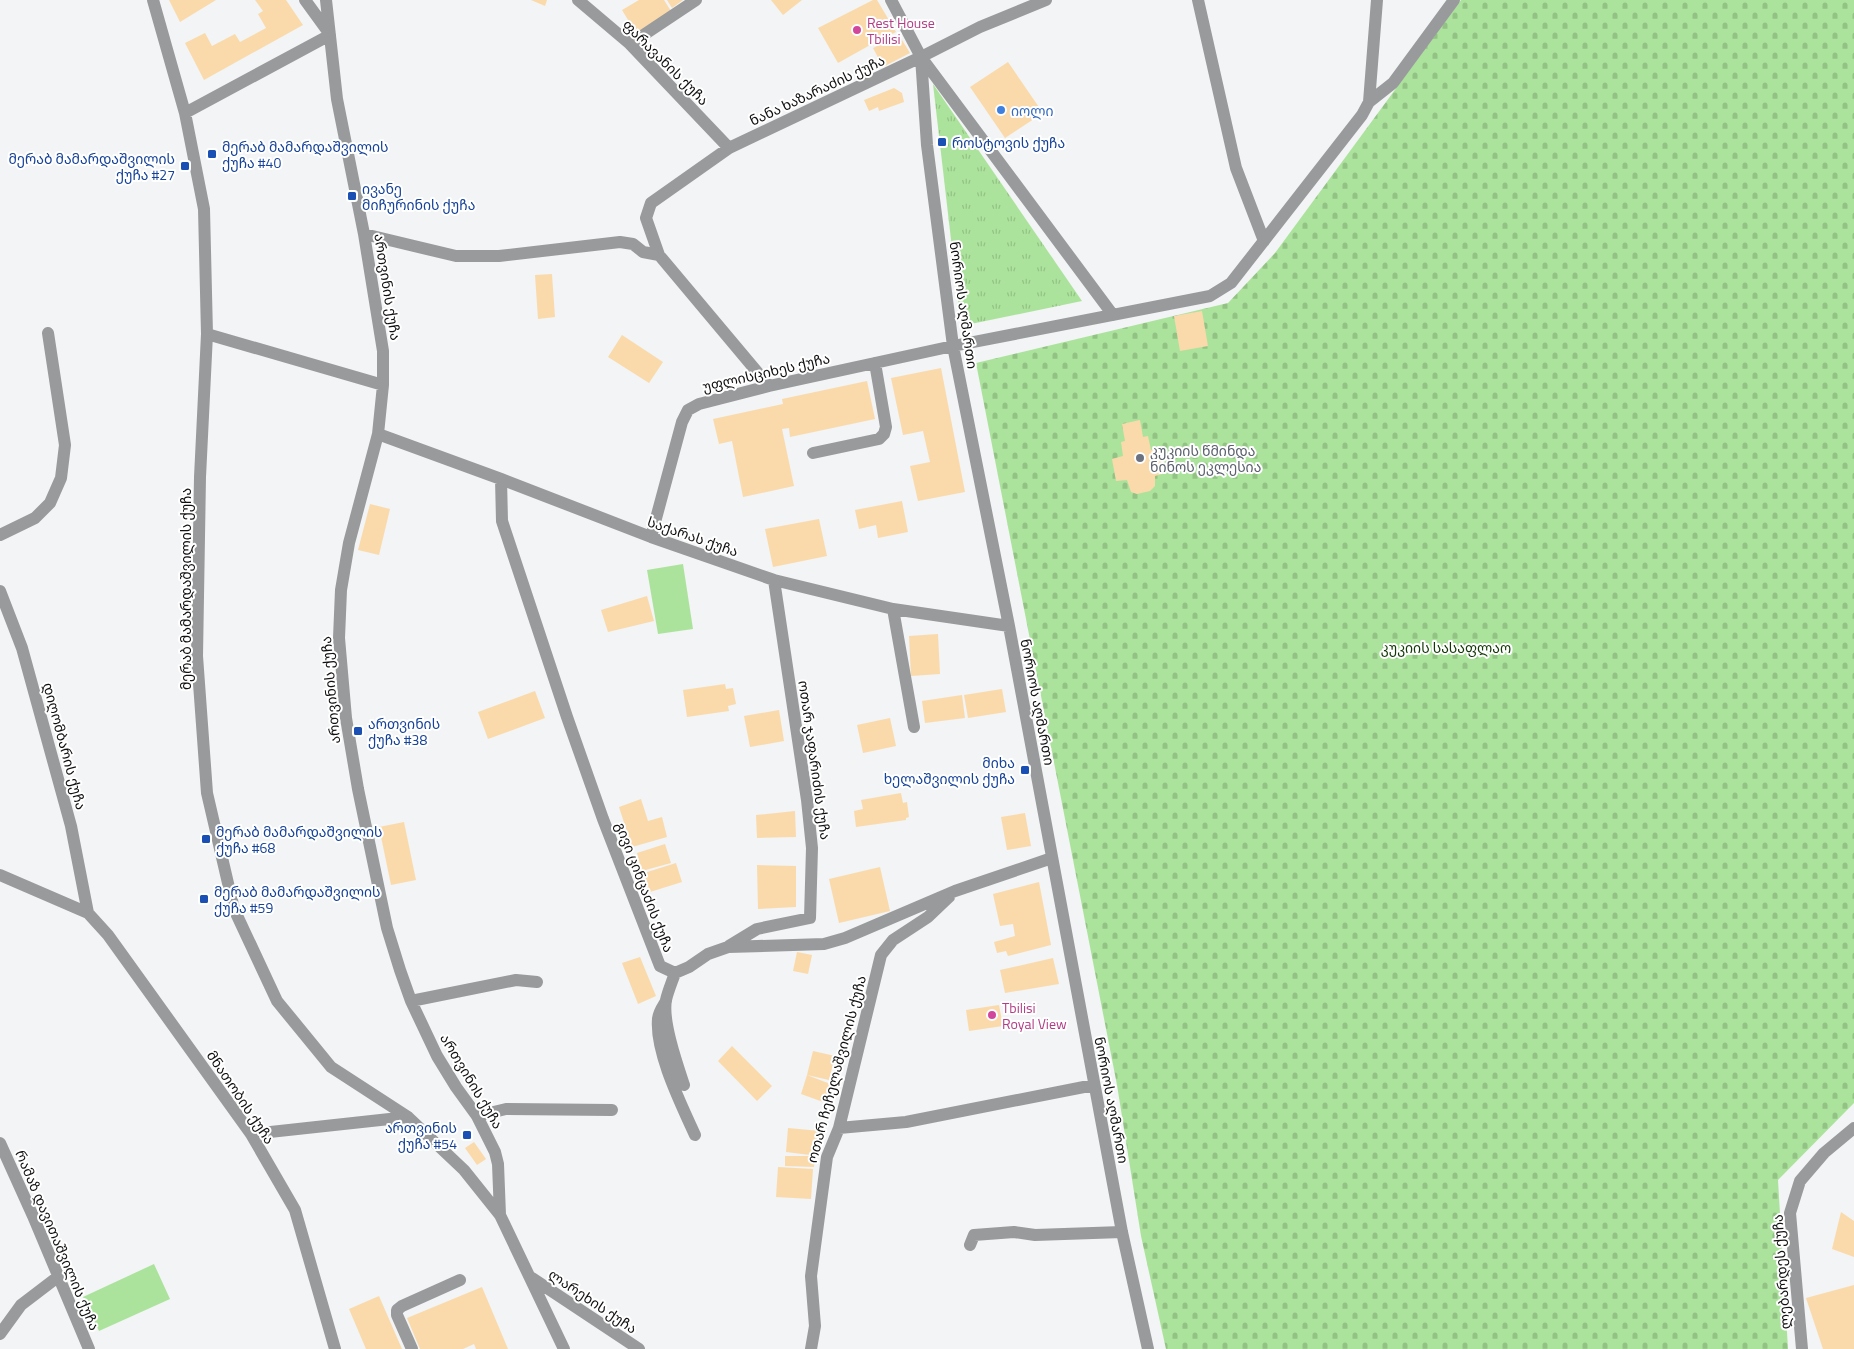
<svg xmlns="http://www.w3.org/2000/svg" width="1854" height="1349" font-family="'Titillium Web','Noto Sans Georgian',sans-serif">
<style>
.cemetery{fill:url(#cemetery-stones)}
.park{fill:url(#park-tufts)}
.pitch{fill:#ace39c}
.building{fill:#fadaab}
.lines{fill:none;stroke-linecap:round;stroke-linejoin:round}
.minor{stroke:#999a9b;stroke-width:12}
.hotel-dot{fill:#d1479c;stroke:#fff;stroke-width:2}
.shop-dot{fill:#3f7fe0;stroke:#fff;stroke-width:2}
.transit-dot{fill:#1a4fb4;stroke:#fff;stroke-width:2}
.worship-dot{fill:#6b7280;stroke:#fff;stroke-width:2}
.labels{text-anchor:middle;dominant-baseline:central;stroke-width:4;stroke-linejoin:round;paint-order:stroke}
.hotel-label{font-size:14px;fill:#b23c85;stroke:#fff;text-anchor:start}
.street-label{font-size:14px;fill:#101011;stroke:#fff}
.shop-label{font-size:14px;fill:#366cbe;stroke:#fff;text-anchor:start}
.transit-label{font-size:14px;fill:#164399;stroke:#fff;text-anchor:start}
.worship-label{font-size:14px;fill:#5b616d;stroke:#fff;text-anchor:start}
.park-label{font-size:14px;fill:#123805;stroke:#fff}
</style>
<defs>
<pattern id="cemetery-stones" width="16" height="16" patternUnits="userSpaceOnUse" patternTransform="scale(1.25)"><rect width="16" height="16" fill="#ace39c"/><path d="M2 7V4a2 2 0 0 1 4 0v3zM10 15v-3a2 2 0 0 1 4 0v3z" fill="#93c285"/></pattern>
<pattern id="park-tufts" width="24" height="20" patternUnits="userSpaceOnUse" patternTransform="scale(1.25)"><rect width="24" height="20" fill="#ace39c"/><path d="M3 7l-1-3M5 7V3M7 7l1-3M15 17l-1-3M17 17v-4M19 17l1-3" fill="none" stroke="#93c285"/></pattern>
</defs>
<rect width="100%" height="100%" fill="#f2f4f5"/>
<!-- cemetery -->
<path class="cemetery" d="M 1461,0 L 1854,0 L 1854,1103 L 1778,1180 L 1788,1349 L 1166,1349 L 1141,1236 L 1117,1085 L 976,363 L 1228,303 L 1275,253 Z"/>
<!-- park -->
<path class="park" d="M 933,84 L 1082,301 L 961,326 Z"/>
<!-- pitch -->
<path class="pitch" d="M 683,564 L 693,629 L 658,634 L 647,570 Z
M 154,1264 L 170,1299 L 99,1331 L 83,1297 Z"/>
<!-- building -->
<path class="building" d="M 169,0 L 216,0 L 180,22 Z
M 255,0 L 286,0 L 303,25 L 204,80 L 185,43 L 205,33 L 212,46 L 235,34 L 240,42 L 266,28 L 258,14 L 263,11 Z
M 531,0 L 547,0 L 545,6 Z
M 639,0 L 664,0 L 671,11 L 636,33 L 622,10 Z
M 667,0 L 683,0 L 672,8 Z
M 771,0 L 802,0 L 783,15 Z
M 873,0 L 877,0 L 896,32 L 872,44 L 838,63 L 818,28 Z
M 899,35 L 910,53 L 883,67 L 873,48 Z
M 1008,62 L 1043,113 L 1005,138 L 970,87 Z
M 894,88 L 902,93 L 904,102 L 879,111 L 878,107 L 869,111 L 864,100 Z
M 552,274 L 555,317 L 538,319 L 535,275 Z
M 1202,311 L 1208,346 L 1180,351 L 1174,316 Z
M 622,335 L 663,362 L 649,383 L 608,357 Z
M 941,368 L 965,492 L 918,501 L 910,466 L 930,462 L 923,431 L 903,435 L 891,378 Z
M 867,381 L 875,419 L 790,437 L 789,428 L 782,429 L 794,486 L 743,497 L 732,441 L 719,444 L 713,419 L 783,404 L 782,399 Z
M 1140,420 L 1143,437 L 1148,436 L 1151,450 L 1161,448 L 1166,473 L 1155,476 L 1155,486 L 1150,491 L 1137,494 L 1131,492 L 1127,480 L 1116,481 L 1112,459 L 1123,456 L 1121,442 L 1125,441 L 1122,424 Z
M 902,501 L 908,532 L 878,538 L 876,525 L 859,529 L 855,510 Z
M 370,504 L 390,509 L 379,555 L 358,550 Z
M 819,519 L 827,556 L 773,567 L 765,529 Z
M 647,596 L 654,621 L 608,632 L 601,610 Z
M 938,634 L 940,674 L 911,676 L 909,636 Z
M 725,684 L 726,689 L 733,688 L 736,704 L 728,706 L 729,711 L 687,717 L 683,690 Z
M 1002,689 L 1006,712 L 968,718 L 964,695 Z
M 535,691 L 545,718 L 488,739 L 478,712 Z
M 962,695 L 965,718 L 925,723 L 922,701 Z
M 779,710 L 784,741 L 750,747 L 744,716 Z
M 890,718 L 896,746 L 863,753 L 857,725 Z
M 901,793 L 903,803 L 907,802 L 909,817 L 906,818 L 906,820 L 856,827 L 854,811 L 863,809 L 861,800 Z
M 641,799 L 648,821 L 662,817 L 667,837 L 632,847 L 619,807 Z
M 795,811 L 796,837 L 757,838 L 756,815 Z
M 1025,813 L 1031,846 L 1007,850 L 1001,817 Z
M 404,822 L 416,880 L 391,885 L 379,827 Z
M 665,844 L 671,863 L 642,871 L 637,853 Z
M 676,863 L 682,882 L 650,892 L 644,873 Z
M 757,865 L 796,866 L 796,907 L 758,909 Z
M 880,867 L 890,911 L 839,923 L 829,879 Z
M 1039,882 L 1051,945 L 1008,956 L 1006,951 L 997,953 L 994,942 L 1015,936 L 1013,924 L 1000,926 L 993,894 Z
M 797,952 L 812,955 L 808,974 L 793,971 Z
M 640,957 L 656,996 L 638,1004 L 622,963 Z
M 1053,958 L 1059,984 L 1005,993 L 1000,970 Z
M 999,1005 L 1003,1026 L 969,1031 L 966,1010 Z
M 732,1046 L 772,1086 L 757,1101 L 718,1061 Z
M 813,1051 L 835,1056 L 829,1080 L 807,1075 Z
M 807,1075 L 833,1085 L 826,1103 L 801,1094 Z
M 788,1128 L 820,1131 L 818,1156 L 786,1152 Z
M 474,1142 L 486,1159 L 477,1165 L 465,1148 Z
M 785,1156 L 815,1156 L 814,1167 L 785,1166 Z
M 778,1167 L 813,1169 L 811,1199 L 776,1197 Z
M 1841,1212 L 1854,1221 L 1854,1257 L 1832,1249 Z
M 1854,1285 L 1854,1349 L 1823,1349 L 1806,1298 Z
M 482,1287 L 508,1349 L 476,1349 L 474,1344 L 463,1349 L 420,1349 L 407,1318 Z
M 379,1296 L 402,1349 L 366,1349 L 349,1309 Z"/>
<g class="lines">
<!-- minor -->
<path class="minor" d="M 153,0 L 185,113 L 204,209 L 207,334 L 200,477 L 197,656 L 207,793 L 234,909 L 277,1001 L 331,1067 L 408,1117 L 464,1170 L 500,1215 L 564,1349
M 305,0 L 329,33
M 326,0 L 337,99 L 364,234 L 383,351 L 383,385 L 378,434 L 349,543 L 341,590 L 339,638 L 346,718 L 358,789 L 387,928 L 400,970 L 411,1001 L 437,1056 L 456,1087 L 477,1116 L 495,1152 L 498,1164 L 500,1215
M 578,0 L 630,44 L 729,148
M 891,0 L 921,57 L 1113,315
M 1198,0 L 1236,168 L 1264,241
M 630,44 L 696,0
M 921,57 L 927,145 L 953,346 L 1009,626 L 1122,1232 L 1148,1349
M 1369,102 L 1393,83 L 1454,0
M 185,113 L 330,35
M 364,234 L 456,256 L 499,256 L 620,242 L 633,244 L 643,252 L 659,255
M 207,334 L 383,385
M 769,386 L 659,255 L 646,218 L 651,203 L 729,148 L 921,57 L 980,27 L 1046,0
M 378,434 L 501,479 L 651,537 L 774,580 L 893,609 L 1009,626
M 813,453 L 879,439 L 884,434 L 886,427 L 875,363
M 501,479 L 502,521 L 567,717 L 603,819 L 660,966 L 675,973 L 689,967 L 708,954 L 728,947 L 824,944 L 845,938 L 955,891 L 1052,858
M 0,535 L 35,518 L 50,503 L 61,478 L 65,445 L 48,333
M 651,537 L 682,422 L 688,410 L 699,404 L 769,386 L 953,346 L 1210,296 L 1231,283 L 1362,115 L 1369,102 L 1377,0
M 0,591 L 22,648 L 71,826 L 88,913
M 893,609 L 914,727
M 0,875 L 88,913 L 108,935 L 251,1134 L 295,1210 L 335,1349
M 729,946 L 757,929 L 810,918 L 812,848 L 807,800 L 774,580
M 675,973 C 672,982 668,991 666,1000 C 662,1021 677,1064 684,1085
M 411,1001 L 516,980 L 537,982
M 666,1001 C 663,1006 658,1013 658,1019 C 655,1052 681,1104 695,1135
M 477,1116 L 506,1109 L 612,1110
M 839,1128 L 906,1122 L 1094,1085
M 251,1134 L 408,1117
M 0,1143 L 33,1216 L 89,1349
M 970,1245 L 974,1235 L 1014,1232 L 1035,1235 L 1122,1232
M 532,1278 L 639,1349
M 0,1334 L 21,1305 L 59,1276
M 412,1349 L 397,1315 L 397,1310 L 402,1306 L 460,1280
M 811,1349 L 815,1326 L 811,1276 L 827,1157 L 839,1128 L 881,955 L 893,940 L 928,917 L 949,897
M 1802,1349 L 1790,1213 L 1800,1181 L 1824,1153 L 1854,1128"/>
</g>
<!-- markers -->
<g class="hotel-dot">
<circle cx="857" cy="30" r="5"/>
<circle cx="992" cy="1015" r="5"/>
</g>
<circle class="shop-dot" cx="1001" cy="110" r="5"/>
<g class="transit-dot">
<rect x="937" y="137" width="10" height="10" rx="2.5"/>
<rect x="207" y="149" width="10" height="10" rx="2.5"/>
<rect x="180" y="161" width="10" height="10" rx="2.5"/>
<rect x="347" y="191" width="10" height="10" rx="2.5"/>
<rect x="353" y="726" width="10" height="10" rx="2.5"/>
<rect x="1020" y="765" width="10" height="10" rx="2.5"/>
<rect x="201" y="834" width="10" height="10" rx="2.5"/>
<rect x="199" y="894" width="10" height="10" rx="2.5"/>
<rect x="462" y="1130" width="10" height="10" rx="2.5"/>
</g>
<circle class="worship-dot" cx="1140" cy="458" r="5"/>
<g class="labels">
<!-- hotel labels -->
<g class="hotel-label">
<text x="867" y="22">Rest House<tspan x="867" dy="16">Tbilisi</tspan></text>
<text x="1002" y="1007">Tbilisi<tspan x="1002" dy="16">Royal View</tspan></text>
</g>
<!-- street labels -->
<g class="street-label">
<text transform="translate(666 62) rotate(45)">ფარავანის ქუჩა</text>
<text transform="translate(817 90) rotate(-25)">ნანა ხაზარაძის ქუჩა</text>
<text transform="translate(388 287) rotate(81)">ართვინის ქუჩა</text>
<text transform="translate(964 305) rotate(82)">ნორიოს აღმართი</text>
<text transform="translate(766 372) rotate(-13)">უფლისციხეს ქუჩა</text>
<text transform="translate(693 536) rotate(19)">საქარას ქუჩა</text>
<text transform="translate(185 589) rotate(-90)">მერაბ მამარდაშვილის ქუჩა</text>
<text transform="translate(330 690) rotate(-95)">ართვინის ქუჩა</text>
<text transform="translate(1038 702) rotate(79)">ნორიოს აღმართი</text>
<text transform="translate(65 746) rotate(75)">დიღომბარის ქუჩა</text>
<text transform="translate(815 760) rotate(82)">ოთარ ჯაფარიძის ქუჩა</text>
<text transform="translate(645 887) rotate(69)">გივი ცინცაძის ქუჩა</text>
<text transform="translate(836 1069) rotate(-75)">ოთარ ჩეჩელაშვილის ქუჩა</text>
<text transform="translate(472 1081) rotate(59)">ართვინის ქუჩა</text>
<text transform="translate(241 1097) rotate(56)">მნათობის ქუჩა</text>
<text transform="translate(1112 1100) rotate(79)">ნორიოს აღმართი</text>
<text transform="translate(58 1240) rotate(67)">რამაზ დავითაშვილის ქუჩა</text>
<text transform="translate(1781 1272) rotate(-94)">ლებარდეს ქუჩა</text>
<text transform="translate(593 1301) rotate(34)">ლარეხის ქუჩა</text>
</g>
<!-- shop labels -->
<g class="shop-label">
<text x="1011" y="110">იოლი</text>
</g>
<!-- transit labels -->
<g class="transit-label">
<text x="952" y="142">როსტოვის ქუჩა</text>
<text x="222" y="146">მერაბ მამარდაშვილის<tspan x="222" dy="16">ქუჩა #40</tspan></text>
<text x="175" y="158" text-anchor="end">მერაბ მამარდაშვილის<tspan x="175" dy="16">ქუჩა #27</tspan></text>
<text x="362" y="188">ივანე<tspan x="362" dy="16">მიჩურინის ქუჩა</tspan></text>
<text x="368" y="723">ართვინის<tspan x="368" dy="16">ქუჩა #38</tspan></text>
<text x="1015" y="762" text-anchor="end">მიხა<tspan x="1015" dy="16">ხელაშვილის ქუჩა</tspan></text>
<text x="216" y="831">მერაბ მამარდაშვილის<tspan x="216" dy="16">ქუჩა #68</tspan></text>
<text x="214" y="891">მერაბ მამარდაშვილის<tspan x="214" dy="16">ქუჩა #59</tspan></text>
<text x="457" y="1127" text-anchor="end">ართვინის<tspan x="457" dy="16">ქუჩა #54</tspan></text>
</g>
<!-- worship labels -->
<g class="worship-label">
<text x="1150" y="450">კუკიის წმინდა<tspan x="1150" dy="16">ნინოს ეკლესია</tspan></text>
</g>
<!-- park labels -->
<g class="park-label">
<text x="1446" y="647">კუკიის სასაფლაო</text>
</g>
</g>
</svg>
